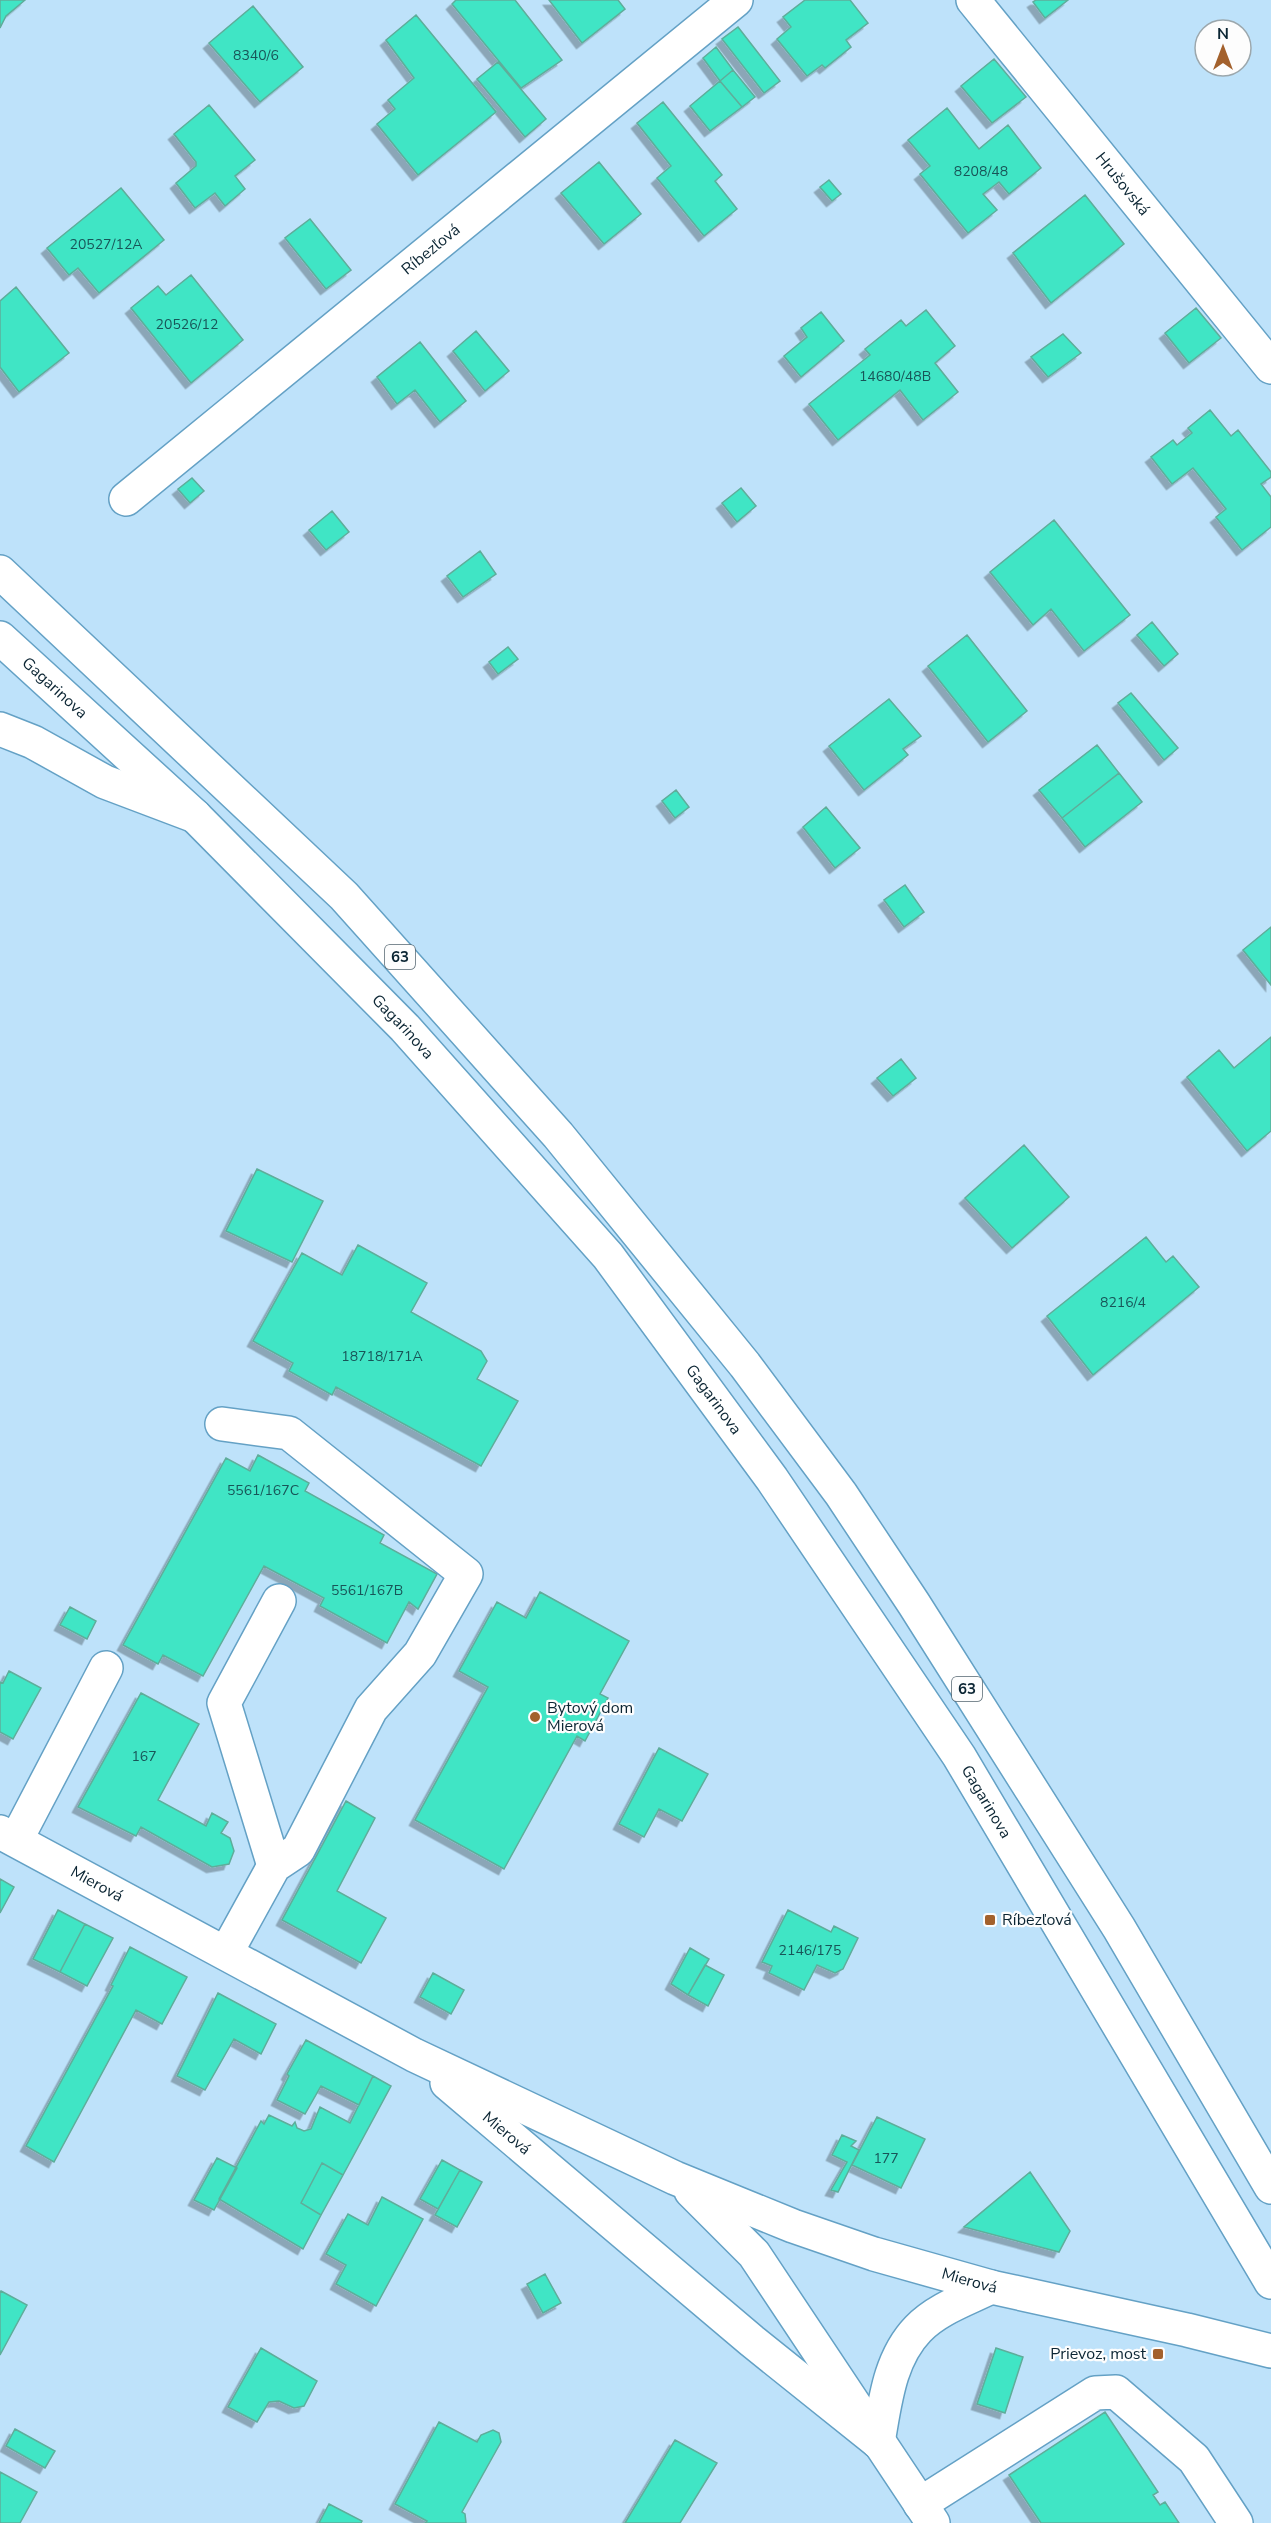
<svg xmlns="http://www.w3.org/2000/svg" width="1271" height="2523" font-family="'Nunito Sans',sans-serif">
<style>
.building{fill:#41e5c5;stroke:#5ead9a;stroke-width:1.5;filter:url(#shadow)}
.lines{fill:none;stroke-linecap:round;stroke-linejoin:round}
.minor-casing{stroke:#64a1c5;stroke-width:36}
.major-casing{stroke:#64a1c5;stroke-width:36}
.highway-casing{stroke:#64a1c5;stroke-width:36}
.minor{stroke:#fff;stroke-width:33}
.major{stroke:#fff;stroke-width:33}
.highway{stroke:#fff;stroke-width:33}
.poi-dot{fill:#a3612d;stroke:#fdfdfd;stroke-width:2}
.labels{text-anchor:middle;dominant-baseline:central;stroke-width:4.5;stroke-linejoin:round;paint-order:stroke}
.number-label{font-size:14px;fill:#185558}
.shield{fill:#fdfdfd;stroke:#546670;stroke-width:1.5}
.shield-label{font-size:15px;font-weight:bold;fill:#0b2533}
.street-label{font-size:16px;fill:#0b2533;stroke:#fdfdfd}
.poi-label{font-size:16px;fill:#0b2533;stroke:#fdfdfd;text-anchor:start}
</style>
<defs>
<filter id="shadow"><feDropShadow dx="-5.5" dy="5.5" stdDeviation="0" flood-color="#0004"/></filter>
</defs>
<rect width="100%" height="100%" fill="#bee2fa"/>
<!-- building -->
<path class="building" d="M 0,0 L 25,0 L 6,16 L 0,28 Z
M 456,0 L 515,0 L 562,60 L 521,88 L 452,4 Z
M 549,0 L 618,0 L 625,9 L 582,43 Z
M 805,0 L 850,0 L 868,23 L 846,40 L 851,47 L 825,68 L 822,65 L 807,76 L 777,39 L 791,27 L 783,17 Z
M 1036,0 L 1068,0 L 1045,18 L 1033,2 Z
M 253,6 L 303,67 L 260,102 L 209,43 Z
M 416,15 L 496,112 L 418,175 L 377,124 L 395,109 L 388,100 L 414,78 L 386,40 Z
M 738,27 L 780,81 L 764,93 L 722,39 Z
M 716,47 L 733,70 L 720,81 L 703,58 Z
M 994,59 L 1026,97 L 992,123 L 961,86 Z
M 498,62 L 546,119 L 525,137 L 477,79 Z
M 733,70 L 755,97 L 742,107 L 720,81 Z
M 720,81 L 742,107 L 710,131 L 690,106 Z
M 663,102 L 722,175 L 715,181 L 737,209 L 704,236 L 657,178 L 671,166 L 637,123 Z
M 209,105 L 255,160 L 235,176 L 245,189 L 225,206 L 215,193 L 195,208 L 176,183 L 196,166 L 196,162 L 174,134 Z
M 947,108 L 979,149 L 1008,125 L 1041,168 L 1009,194 L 999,182 L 983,194 L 997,210 L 968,233 L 920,174 L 930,166 L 908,140 Z
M 599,162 L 641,214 L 604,244 L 561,193 Z
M 829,180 L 841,194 L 832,201 L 820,187 Z
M 121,188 L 164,240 L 99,293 L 78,268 L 69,275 L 47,248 Z
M 1085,195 L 1124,244 L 1051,303 L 1013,253 Z
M 310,219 L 351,270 L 326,289 L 285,238 Z
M 191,275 L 243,340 L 191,383 L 131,308 L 158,286 L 166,295 Z
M 16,287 L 69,353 L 19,392 L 0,367 L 0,301 Z
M 1196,308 L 1221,338 L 1189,363 L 1165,333 Z
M 926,310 L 955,346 L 935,363 L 958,392 L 923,420 L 900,390 L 838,440 L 809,404 L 870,355 L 865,349 L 901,320 L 906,326 Z
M 821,312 L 844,341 L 801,377 L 784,356 L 807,337 L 801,328 Z
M 476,331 L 509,371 L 485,391 L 453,351 Z
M 1063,334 L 1081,353 L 1048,377 L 1031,357 Z
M 420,342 L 466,401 L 440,422 L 415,390 L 397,404 L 377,377 Z
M 1210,410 L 1231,436 L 1238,430 L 1271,472 L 1271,477 L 1261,484 L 1271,497 L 1271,527 L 1242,550 L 1216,517 L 1226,509 L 1193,468 L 1172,484 L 1151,457 L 1173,440 L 1177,445 L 1192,433 L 1188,428 Z
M 192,478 L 204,491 L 190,503 L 178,489 Z
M 741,488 L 756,506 L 737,522 L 722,503 Z
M 332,511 L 349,532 L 326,550 L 309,530 Z
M 1054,520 L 1130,615 L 1084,651 L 1051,609 L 1033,625 L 990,572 Z
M 480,551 L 496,574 L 463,597 L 447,576 Z
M 1152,622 L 1178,654 L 1164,666 L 1137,635 Z
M 967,635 L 1027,711 L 988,742 L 928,666 Z
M 508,647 L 518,659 L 498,674 L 489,662 Z
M 1131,693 L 1178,748 L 1164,760 L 1118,703 Z
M 889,699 L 921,736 L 903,749 L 908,755 L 864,790 L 829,746 Z
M 1097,745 L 1119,773 L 1062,818 L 1039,790 Z
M 1119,773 L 1142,802 L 1085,847 L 1062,818 Z
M 676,790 L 689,807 L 675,818 L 662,801 Z
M 826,807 L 860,848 L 835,868 L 803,827 Z
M 905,885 L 924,912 L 904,927 L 884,900 Z
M 1271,927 L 1271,985 L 1243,950 Z
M 1271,1037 L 1271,1131 L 1247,1151 L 1187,1077 L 1219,1050 L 1234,1068 Z
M 901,1059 L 916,1078 L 893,1096 L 877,1078 Z
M 1024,1145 L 1069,1197 L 1012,1248 L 965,1198 Z
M 257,1169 L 323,1201 L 292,1262 L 226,1231 Z
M 1146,1237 L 1166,1262 L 1173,1256 L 1199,1287 L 1093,1375 L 1047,1316 Z
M 358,1245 L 427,1283 L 411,1312 L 481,1351 L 487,1361 L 477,1379 L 518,1401 L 481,1466 L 336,1387 L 332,1395 L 289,1371 L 293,1363 L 253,1341 L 302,1253 L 342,1275 Z
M 258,1455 L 309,1483 L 305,1491 L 384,1535 L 380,1543 L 437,1574 L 418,1609 L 409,1602 L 387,1643 L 320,1606 L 324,1598 L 264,1566 L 203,1676 L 163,1655 L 158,1664 L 123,1645 L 226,1458 L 250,1471 Z
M 540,1592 L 629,1641 L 600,1694 L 608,1698 L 585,1741 L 577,1736 L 504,1869 L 415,1820 L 488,1687 L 459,1671 L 497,1602 L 526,1618 Z
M 70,1607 L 96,1621 L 87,1639 L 60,1625 Z
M 9,1671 L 41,1688 L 13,1739 L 0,1732 L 0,1682 L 3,1683 Z
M 141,1693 L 199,1724 L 158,1800 L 206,1826 L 212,1813 L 228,1822 L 221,1833 L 230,1838 L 234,1851 L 229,1864 L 212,1867 L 141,1827 L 136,1836 L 78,1807 Z
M 659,1748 L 708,1774 L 682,1821 L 659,1809 L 644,1837 L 619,1824 Z
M 346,1801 L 375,1818 L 337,1891 L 386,1918 L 361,1963 L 282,1920 Z
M 0,1879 L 14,1887 L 0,1913 Z
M 58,1910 L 85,1924 L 60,1972 L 33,1959 Z
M 788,1910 L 831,1932 L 834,1926 L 858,1938 L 843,1969 L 835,1973 L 817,1965 L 804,1990 L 769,1973 L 772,1966 L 762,1962 Z
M 85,1924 L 113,1938 L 87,1986 L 60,1972 Z
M 130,1947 L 187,1977 L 162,2024 L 136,2010 L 54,2162 L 26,2146 L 113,1986 L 111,1985 Z
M 690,1948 L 709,1959 L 688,1995 L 671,1984 Z
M 705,1965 L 724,1975 L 708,2006 L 688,1995 Z
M 433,1973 L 464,1990 L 451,2014 L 420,1997 Z
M 218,1993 L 276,2024 L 261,2054 L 234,2039 L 205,2090 L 177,2076 Z
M 306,2040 L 373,2076 L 359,2105 L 321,2086 L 305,2114 L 277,2100 L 289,2076 L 287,2074 Z
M 373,2076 L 391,2086 L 343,2175 L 322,2163 L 301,2203 L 321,2215 L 303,2249 L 219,2199 L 261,2121 L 264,2124 L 269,2115 L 292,2126 L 295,2122 L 297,2128 L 304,2131 L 311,2129 L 320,2107 L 350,2123 Z
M 877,2117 L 925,2139 L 901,2188 L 852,2165 Z
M 842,2135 L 856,2141 L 851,2146 L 859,2150 L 838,2192 L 831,2190 L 847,2162 L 832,2155 Z
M 217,2158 L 237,2168 L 214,2210 L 194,2200 Z
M 442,2160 L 460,2170 L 438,2209 L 420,2199 Z
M 322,2163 L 343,2175 L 321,2215 L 301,2203 Z
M 460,2170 L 482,2182 L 457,2227 L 435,2215 Z
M 1030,2172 L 1070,2231 L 1059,2252 L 964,2227 Z
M 382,2197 L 423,2219 L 376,2306 L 336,2284 L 346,2265 L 326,2254 L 348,2214 L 368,2225 Z
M 545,2274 L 561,2303 L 543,2313 L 527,2284 Z
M 1,2291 L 27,2305 L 0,2355 L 0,2293 Z
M 261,2348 L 317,2381 L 304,2406 L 294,2408 L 279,2401 L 269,2402 L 257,2422 L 228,2407 Z
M 996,2348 L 1023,2357 L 1005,2413 L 977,2404 Z
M 1105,2412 L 1158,2492 L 1153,2495 L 1160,2505 L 1165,2502 L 1179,2523 L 1041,2523 L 1009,2475 Z
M 439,2422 L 477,2442 L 481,2435 L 493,2430 L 499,2433 L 501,2442 L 462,2512 L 465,2514 L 466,2523 L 425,2523 L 427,2521 L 395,2504 Z
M 15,2429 L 55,2451 L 45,2468 L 6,2446 Z
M 675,2440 L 717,2463 L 680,2523 L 625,2523 Z
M 0,2472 L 37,2492 L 20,2523 L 0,2523 Z
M 329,2504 L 362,2521 L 361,2523 L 319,2523 Z"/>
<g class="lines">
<defs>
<g id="minor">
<path id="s1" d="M 973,0 L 1271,367"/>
<path id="s2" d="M 126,499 L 736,0"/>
<path d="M 222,1424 L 289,1433 L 466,1574 L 420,1654 L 371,1709 L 298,1850 L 274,1866 L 226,1953"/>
<path id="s3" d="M 0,1832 L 414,2055 L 675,2178 L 793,2226 L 874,2254 L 991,2287 L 1187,2330 L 1271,2351"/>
<path d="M 16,1840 L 106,1668"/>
<path d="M 274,1866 L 224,1703 L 279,1601"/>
<path id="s4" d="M 447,2083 L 752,2341 L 878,2442"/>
<path d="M 691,2191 L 754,2254 L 933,2523"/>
<path d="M 878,2442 C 885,2403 889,2359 918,2329 C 937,2309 967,2299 991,2287"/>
<path d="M 920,2504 L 1095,2393 L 1116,2392 L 1194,2459 L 1236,2523"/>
</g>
<g id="major">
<path d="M 0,572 L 344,896 L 558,1135 L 745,1365 L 841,1494 L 914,1604 L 1119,1928 L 1271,2187"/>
<path id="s5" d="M 0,638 L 195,816 L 405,1028 L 608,1256 L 772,1479 L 959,1756 L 1271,2282"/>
</g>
<path id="highway" d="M 0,729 L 33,742 L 105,782 L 195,816"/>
</defs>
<!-- minor casing -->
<use href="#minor" class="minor-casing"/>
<!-- major casing -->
<use href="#major" class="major-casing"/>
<!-- highway casing -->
<use href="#highway" class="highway-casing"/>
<!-- minor -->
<use href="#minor" class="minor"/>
<!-- major -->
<use href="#major" class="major"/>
<!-- highway -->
<use href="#highway" class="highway"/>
</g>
<!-- markers -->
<g class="poi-dot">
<circle cx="535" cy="1717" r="6"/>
<rect x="984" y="1914" width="12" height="12" rx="3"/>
<rect x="1152" y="2348" width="12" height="12" rx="3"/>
</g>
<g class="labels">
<!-- number labels -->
<g class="number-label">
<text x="256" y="55">8340/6</text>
<text x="981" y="171">8208/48</text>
<text x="106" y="244">20527/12A</text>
<text x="187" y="324">20526/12</text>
<text x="895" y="376">14680/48B</text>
<text x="1123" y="1302">8216/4</text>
<text x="382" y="1356">18718/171A</text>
<text x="263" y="1490">5561/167C</text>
<text x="367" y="1590">5561/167B</text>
<text x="144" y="1756">167</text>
<text x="810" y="1950">2146/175</text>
<text x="886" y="2158">177</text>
</g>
<!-- shield labels -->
<g class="shield">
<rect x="385" y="945" width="30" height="24" rx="4.5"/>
<rect x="952" y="1677" width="30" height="24" rx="4.5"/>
</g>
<g class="shield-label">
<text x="400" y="957">63</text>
<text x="967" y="1689">63</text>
</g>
<!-- street labels -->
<g class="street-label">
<text stroke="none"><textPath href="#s1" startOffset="237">Hrušovská</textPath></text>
<text stroke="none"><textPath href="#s2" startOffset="394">Ríbezľová</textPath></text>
<text stroke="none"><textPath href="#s5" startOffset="74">Gagarinova</textPath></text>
<text stroke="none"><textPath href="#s5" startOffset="560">Gagarinova</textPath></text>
<text stroke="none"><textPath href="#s5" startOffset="1046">Gagarinova</textPath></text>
<text stroke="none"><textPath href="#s5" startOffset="1532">Gagarinova</textPath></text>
<text stroke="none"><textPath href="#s3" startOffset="110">Mierová</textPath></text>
<text stroke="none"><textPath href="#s4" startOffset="78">Mierová</textPath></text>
<text stroke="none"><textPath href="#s3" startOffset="1071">Mierová</textPath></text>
</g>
<!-- poi labels -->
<g class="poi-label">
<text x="547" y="1708">Bytový dom<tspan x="547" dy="18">Mierová</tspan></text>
<text x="1002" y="1920">Ríbezľová</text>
<text x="1146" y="2354" text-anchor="end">Prievoz, most</text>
</g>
</g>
<!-- north arrow -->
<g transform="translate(1223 48)"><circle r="28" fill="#fdfdfd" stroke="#9ca7ac" stroke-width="1.5"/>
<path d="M0-4.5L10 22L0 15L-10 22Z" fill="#a3612d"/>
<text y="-9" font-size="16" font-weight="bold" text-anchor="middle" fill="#0b2533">N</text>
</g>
</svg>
